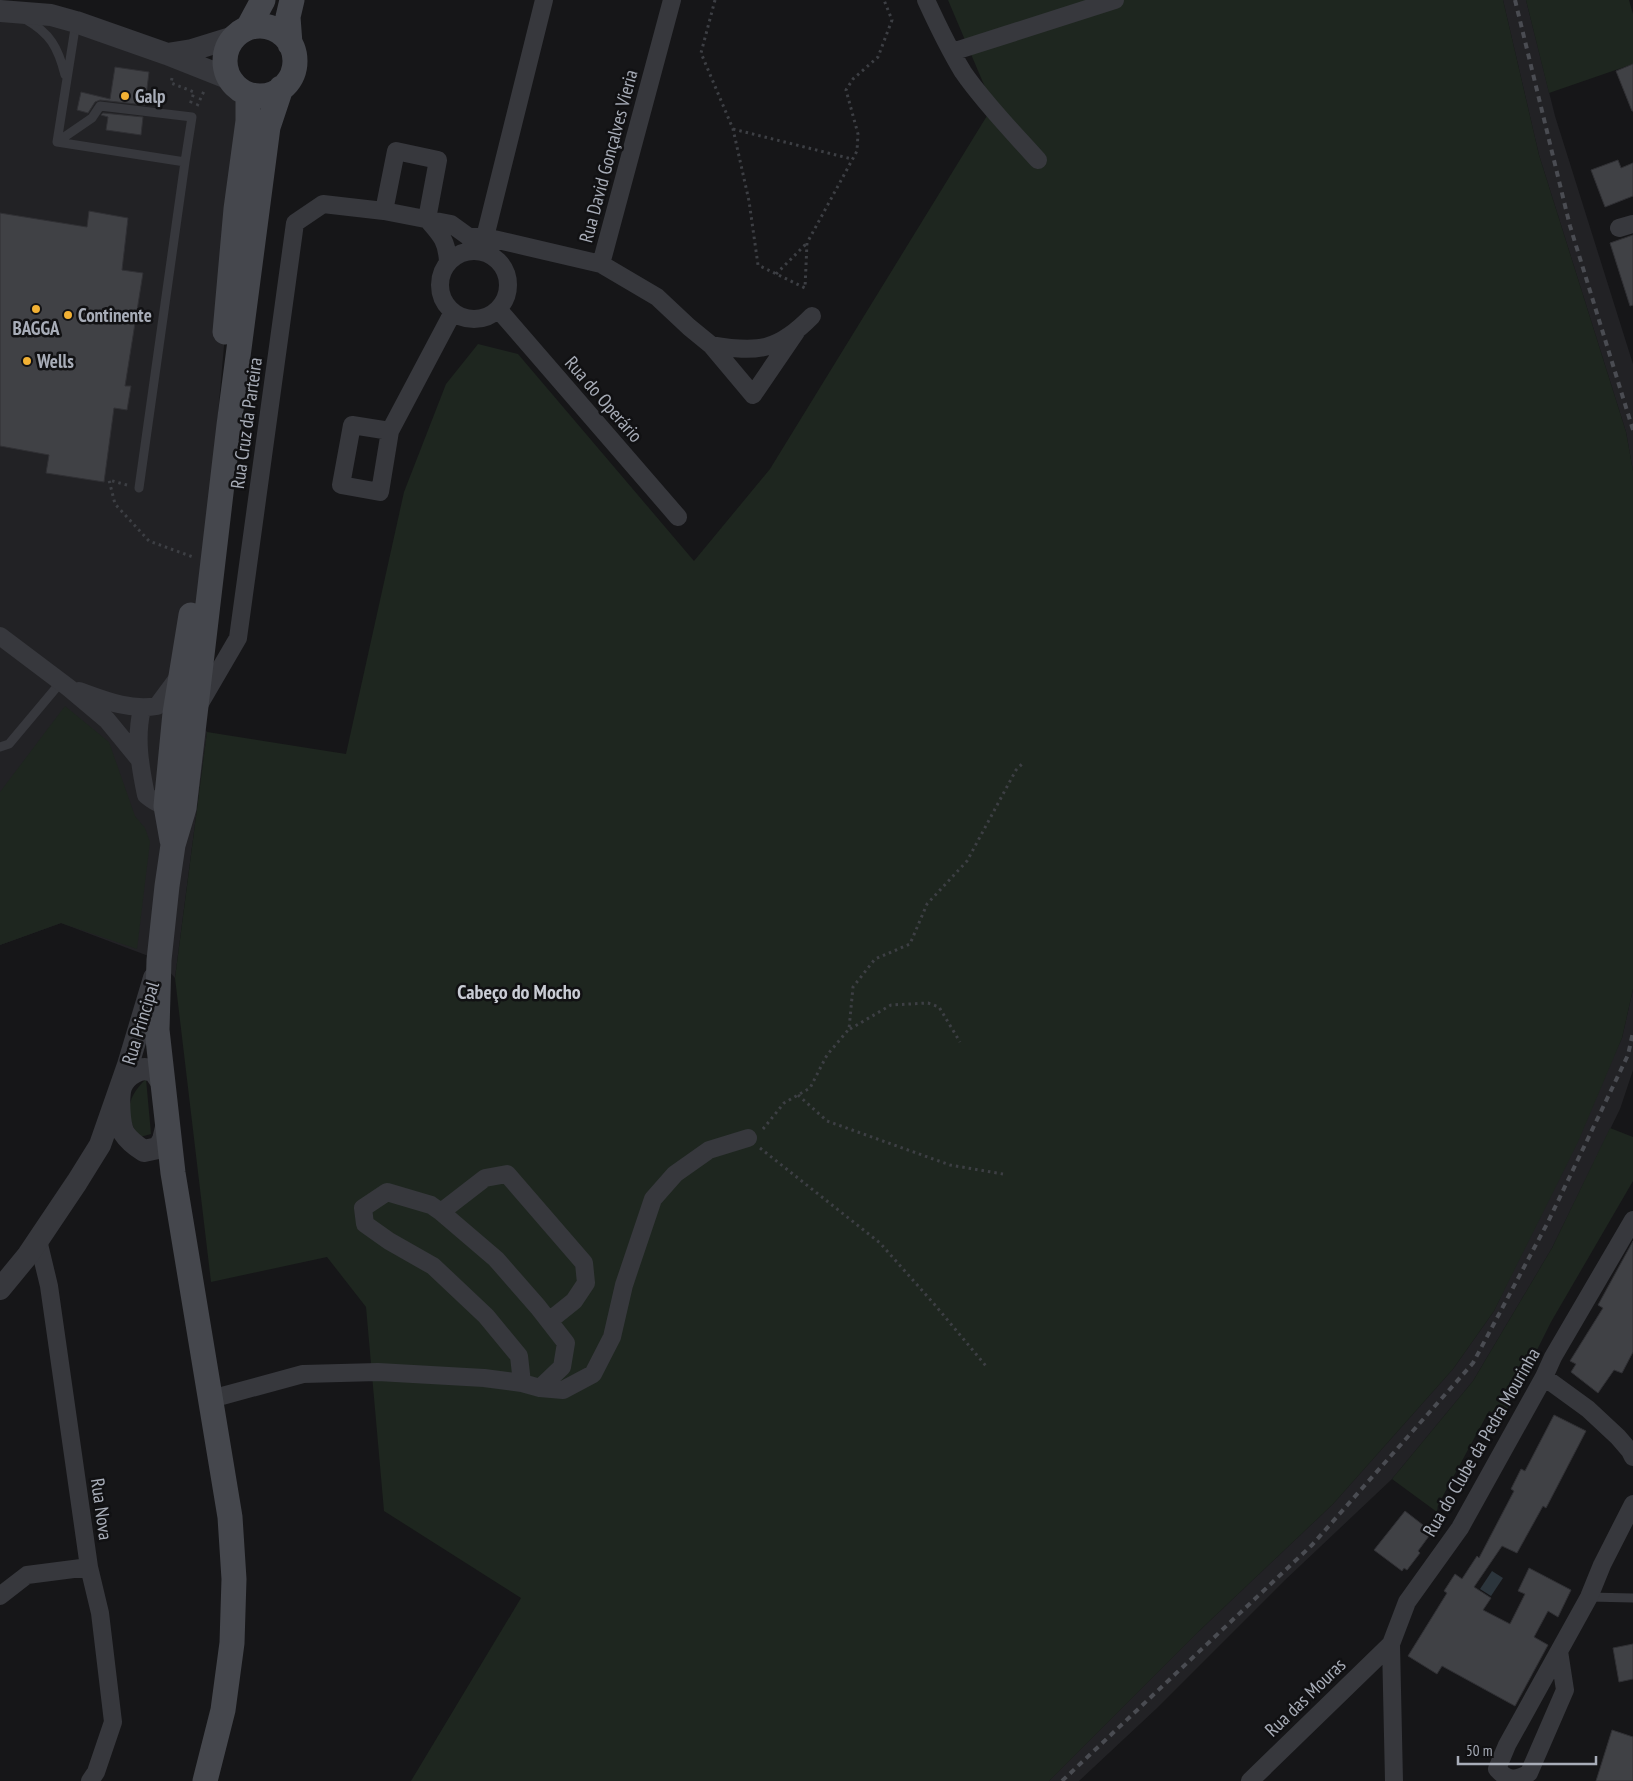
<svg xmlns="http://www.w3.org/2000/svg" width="1633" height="1781" font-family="'PT Sans Narrow',sans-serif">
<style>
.built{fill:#222225}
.green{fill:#1e261f}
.water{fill:#2c353c}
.building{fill:#404145;stroke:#303034}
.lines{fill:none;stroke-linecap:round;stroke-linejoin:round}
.path{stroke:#3d3f44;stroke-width:3;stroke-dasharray:2.5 4;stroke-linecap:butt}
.service{stroke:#37383d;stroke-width:9}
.minor{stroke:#37383d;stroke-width:18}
.tertiary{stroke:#37383d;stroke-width:22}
.secondary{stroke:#45474d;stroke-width:25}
.rail{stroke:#4a4c52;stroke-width:4;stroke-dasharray:6 5;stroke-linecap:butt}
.poi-dot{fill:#f2b134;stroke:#111113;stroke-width:2}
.labels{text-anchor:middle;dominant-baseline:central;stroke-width:5;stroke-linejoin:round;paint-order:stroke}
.poi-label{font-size:19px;font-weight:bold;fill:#a8adb8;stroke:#111113;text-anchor:start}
.street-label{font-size:19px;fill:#a8adb8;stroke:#111113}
.neighbourhood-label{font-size:20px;font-weight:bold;fill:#c9ccd4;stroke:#111113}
</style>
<rect width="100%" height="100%" fill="#161618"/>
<!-- built -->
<path class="built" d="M 1503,0 L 1526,0 L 1555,116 L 1633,364 L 1633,471 L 1626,432 L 1539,155 Z
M 0,8 L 234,70 L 248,121 L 236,209 L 212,483 L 185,710 L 207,732 L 175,978 L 159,960 L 61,923 L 0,945 Z
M 1633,989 L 1633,1070 L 1620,1109 L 1552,1248 L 1473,1381 L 1392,1479 L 1284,1581 L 1156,1709 L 1079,1781 L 1049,1781 L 1198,1632 L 1333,1504 L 1453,1369 L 1494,1311 L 1622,1038 Z"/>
<!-- green -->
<path class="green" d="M 948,0 L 1503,0 L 1539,155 L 1626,432 L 1633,471 L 1633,989 L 1622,1038 L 1578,1142 L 1494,1311 L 1453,1369 L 1333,1504 L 1198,1632 L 1049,1781 L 411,1781 L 521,1598 L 384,1511 L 366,1307 L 327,1257 L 211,1282 L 175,978 L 207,732 L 346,754 L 404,492 L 446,384 L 478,344 L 518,354 L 694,561 L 770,469 L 993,106 Z
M 1526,0 L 1629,0 L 1633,14 L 1633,64 L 1549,93 Z
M 65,706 L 109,742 L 135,816 L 145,828 L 150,842 L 137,949 L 61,923 L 0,945 L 0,792 Z
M 146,1079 L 151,1134 L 140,1137 C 123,1115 127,1097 146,1079 Z
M 1610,1128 L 1633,1137 L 1633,1181 L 1551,1322 L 1503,1418 L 1489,1411 L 1438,1505 L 1437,1512 L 1392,1479 L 1473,1381 L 1552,1248 Z"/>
<!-- water -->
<path class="water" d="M 1492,1571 L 1503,1578 L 1491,1596 L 1480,1589 Z"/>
<!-- building -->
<path class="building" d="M 1633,64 L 1633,111 L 1632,111 L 1616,71 Z
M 115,67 L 149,72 L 145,105 L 100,100 L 95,102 L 88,113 L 77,110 L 81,92 L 110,99 Z
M 103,113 L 143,117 L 141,135 L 106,130 L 108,117 L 101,115 Z
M 1618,160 L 1621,168 L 1633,163 L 1633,196 L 1605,207 L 1591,170 Z
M 89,211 L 128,218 L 122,270 L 143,273 L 125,386 L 131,386 L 127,410 L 114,408 L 104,482 L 46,473 L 49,455 L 0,446 L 0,213 L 87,227 Z
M 1633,235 L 1633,305 L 1630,306 L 1610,243 Z
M 1633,1241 L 1633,1352 L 1622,1373 L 1614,1370 L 1598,1393 L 1571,1372 L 1576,1364 L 1570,1361 L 1603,1308 L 1598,1305 Z
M 1554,1415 L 1586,1431 L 1546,1508 L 1543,1506 L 1517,1553 L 1502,1546 L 1474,1587 L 1491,1598 L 1483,1610 L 1510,1624 L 1525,1594 L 1518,1591 L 1529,1568 L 1571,1590 L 1558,1617 L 1548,1611 L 1534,1637 L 1548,1645 L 1515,1706 L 1442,1666 L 1437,1674 L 1408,1656 L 1447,1593 L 1444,1591 L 1455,1574 L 1462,1579 L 1477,1556 L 1479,1558 L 1514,1491 L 1511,1489 L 1521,1469 L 1525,1471 Z
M 1405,1511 L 1432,1532 L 1418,1551 L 1420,1553 L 1407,1570 L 1404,1568 L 1402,1571 L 1374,1550 Z
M 1633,1644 L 1633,1679 L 1619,1682 L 1613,1648 Z
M 1612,1730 L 1633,1737 L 1633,1781 L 1596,1781 Z"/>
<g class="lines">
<!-- path -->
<path class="path" d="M 715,0 L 701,53 L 733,129 L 749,201 L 758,265 L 805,288 L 807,243 L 857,151 L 858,134 L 846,90 L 853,79 L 878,57 L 892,20 L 884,0
M 172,78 L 171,83 L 194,92 L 190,105
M 197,106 L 205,89
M 733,129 L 852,159
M 776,274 L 807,243
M 127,485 L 109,480 L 115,504 L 149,541 L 193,557
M 850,1029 L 891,1005 L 928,1003 L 939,1007 L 960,1042
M 798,1095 L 827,1121 L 950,1165 L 1003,1174
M 763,1129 L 784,1103 L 810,1088 L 827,1055 L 849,1029 L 853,987 L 875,959 L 910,944 L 927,904 L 967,861 L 1016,770 L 1024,762
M 760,1148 L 880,1243 L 935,1305 L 986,1366"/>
<!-- service -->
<path class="service" d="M 25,19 C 50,33 58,47 65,75
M 76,22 L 57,142 L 185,162 L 139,488
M 57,142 L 92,118 L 100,106 L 192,117 L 185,162
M 0,747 L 9,744 L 61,682
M 1589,1597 L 1633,1598"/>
<!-- minor -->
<path class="minor" d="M 926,0 C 937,24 949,49 963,72 C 985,104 1013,132 1038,160
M 952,52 L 1115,0
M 384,211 L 396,151 L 438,160 L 427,219
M 427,219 C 440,234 447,240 448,262
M 1619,228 L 1633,224
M 469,237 L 485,237 L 601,264 L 672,0
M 485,247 L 485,237 L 544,0
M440 285a34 34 0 1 1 68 0a34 34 0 1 1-68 0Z
M 601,264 L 657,297 L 689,327 L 711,345
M 498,309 L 678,517
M 796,332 L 753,395 L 711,345 C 758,353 778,351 812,316
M 390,431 L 352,425 L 341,485 L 380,492 L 390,431 L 453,312
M 0,636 L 69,688 L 107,720 L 139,759
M 79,691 C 104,700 130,711 157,706 L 180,675
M 199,705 L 238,638 L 295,223 L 323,204 L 384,211 L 451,224 L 469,237 L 476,251
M 142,709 C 135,738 140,766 146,795 C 157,804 163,807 177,802
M 441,1212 L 485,1178 L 507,1174 L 584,1263 L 586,1283 L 574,1301 L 549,1321
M 38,1240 L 49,1286 L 89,1567 L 100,1613 L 113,1722 L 96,1772 L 90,1781
M 1544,1377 L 1588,1409 L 1618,1437 L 1630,1451 L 1633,1457
M 522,1383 L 519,1356 L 486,1316 L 433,1266 L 389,1241 L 365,1224 L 363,1208 L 387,1192 L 431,1205 L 441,1212 L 496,1259 L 538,1307 L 566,1343 L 562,1367 L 540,1388
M 211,1399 L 303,1374 L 378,1372 L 484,1378 L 522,1383 L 540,1388 L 563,1390 L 593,1374 L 612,1337 L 624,1285 L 653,1199 L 675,1174 L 709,1150 L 748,1138
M 0,1596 L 27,1575 L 89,1567
M 1559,1651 L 1565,1690 L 1529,1773 C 1515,1781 1508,1781 1497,1769 L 1507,1745 L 1589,1597 L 1602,1565 L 1633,1504
M 1250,1781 L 1391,1644
M 1394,1781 L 1391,1644 L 1407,1602 L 1460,1528 L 1544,1377 L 1553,1357 L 1633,1220"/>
<!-- tertiary -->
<path class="tertiary" d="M 0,11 L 51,15 L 76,22 L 167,54 L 230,79
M 167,54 L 192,50 L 234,37
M 162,1083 C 159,1079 156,1073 152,1071 C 141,1065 125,1076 121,1087 C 118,1097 119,1124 124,1133 C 129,1141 136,1146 144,1151 L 158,1148 L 163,1140 L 167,1123
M 0,1289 L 28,1255 L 77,1182 L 100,1145 L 128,1065 L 154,978"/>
<!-- secondary -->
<path class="secondary" d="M225 61a35 35 0 1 1 70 0a35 35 0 1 1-70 0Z
M 248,28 L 263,0
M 290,44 L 288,17 L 292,0
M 225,332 L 236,209 L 248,121 L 248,94
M 172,840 L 166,806 L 175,713 L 191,615
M 205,1781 L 223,1710 L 232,1643 L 234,1579 L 230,1517 L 173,1173 L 157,1030 L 159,960 L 167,886 L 173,845 L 184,808 L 229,425 L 268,127 L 281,88"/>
<!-- rail -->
<path class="rail" d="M 1515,0 L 1570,226 L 1633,430
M 1062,1781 L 1312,1545 L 1473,1363 L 1548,1222 L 1628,1055 L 1633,1032"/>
</g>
<!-- markers -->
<g class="poi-dot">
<circle cx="125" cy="96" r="5"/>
<circle cx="36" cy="309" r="5"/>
<circle cx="68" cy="315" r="5"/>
<circle cx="27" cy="361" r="5"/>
</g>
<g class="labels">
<!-- poi labels -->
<g class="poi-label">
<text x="135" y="96">Galp</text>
<text x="78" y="315">Continente</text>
<text x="36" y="328" text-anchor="middle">BAGGA</text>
<text x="37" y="361">Wells</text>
</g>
<!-- street labels -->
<g class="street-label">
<text transform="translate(608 156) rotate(-75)">Rua David Gonçalves Vieria</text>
<text transform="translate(604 399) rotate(49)">Rua do Operário</text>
<text transform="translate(246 423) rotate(-82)">Rua Cruz da Parteira</text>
<text transform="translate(140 1023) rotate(-73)">Rua Principal</text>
<text transform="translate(1481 1442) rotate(-60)">Rua do Clube da Pedra Mourinha</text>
<text transform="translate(102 1509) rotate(82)">Rua Nova</text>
<text transform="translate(1305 1697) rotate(-44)">Rua das Mouras</text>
</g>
<!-- neighbourhood labels -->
<g class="neighbourhood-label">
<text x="519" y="992">Cabeço do Mocho</text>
</g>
</g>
<!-- scale -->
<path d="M1458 1756v8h138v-8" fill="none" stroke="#a8adb8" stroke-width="2.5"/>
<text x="1466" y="1756" font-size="15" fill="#a8adb8" stroke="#111113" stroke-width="4" paint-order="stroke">50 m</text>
</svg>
